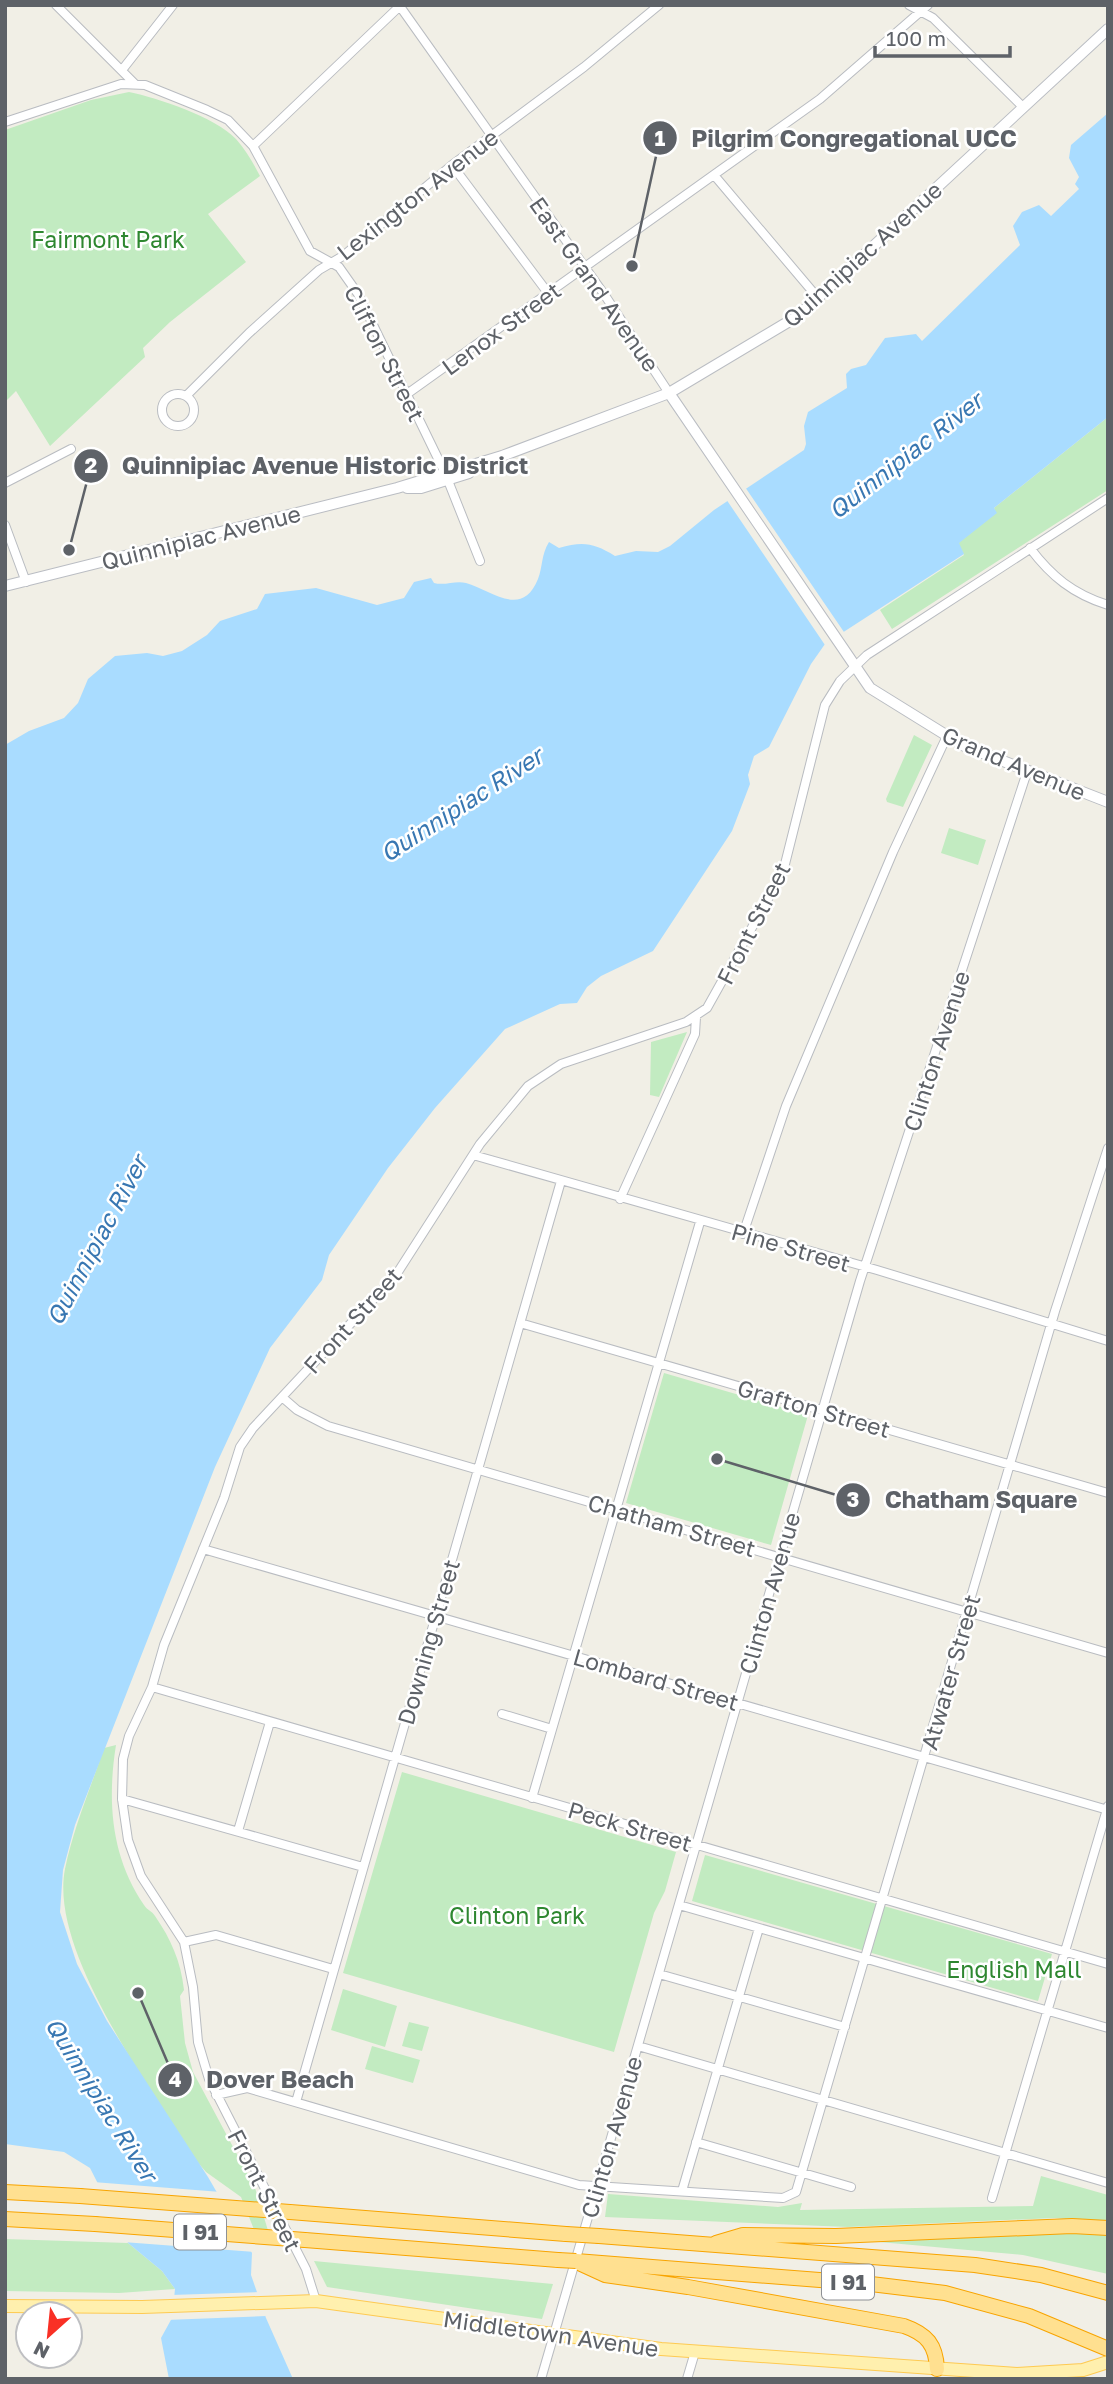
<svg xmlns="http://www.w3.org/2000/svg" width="1113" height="2384" font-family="'Golos Text',sans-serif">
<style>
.green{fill:#c2ebc1}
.water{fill:#a9dcff}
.pier{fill:#f1efe6}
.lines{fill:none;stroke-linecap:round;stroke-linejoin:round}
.street-casing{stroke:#b9bcc1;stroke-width:10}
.secondary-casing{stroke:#babdc3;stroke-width:12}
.primary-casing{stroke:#feca52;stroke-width:14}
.highway-casing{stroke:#f8a400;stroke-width:16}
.street{stroke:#fff;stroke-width:8}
.secondary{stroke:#fff;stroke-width:10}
.primary{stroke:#fff0ae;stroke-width:12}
.highway{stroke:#ffe090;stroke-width:14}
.highway-bridge-casing{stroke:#f8a400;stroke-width:16;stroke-linecap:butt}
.highway-bridge{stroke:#ffe090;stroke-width:14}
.labels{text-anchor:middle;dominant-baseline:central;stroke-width:5;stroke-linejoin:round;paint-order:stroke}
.shield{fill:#fff;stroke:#8e9195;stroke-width:2}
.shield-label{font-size:21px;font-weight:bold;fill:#5e6268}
.street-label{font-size:23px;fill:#5e6268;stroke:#fff}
.park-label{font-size:23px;fill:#2e8730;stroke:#fff}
.water-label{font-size:24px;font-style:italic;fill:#3877b2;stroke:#fff}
.leader{fill:none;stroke:#5e6268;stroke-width:2.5}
.callout-dot{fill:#5e6268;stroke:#fff;stroke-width:2.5}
.mark-label{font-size:21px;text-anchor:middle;font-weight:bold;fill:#fff}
.callout-label{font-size:24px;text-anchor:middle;font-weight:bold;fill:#5e6268;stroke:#fff;stroke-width:5;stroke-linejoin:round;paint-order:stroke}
</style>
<rect width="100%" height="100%" fill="#f1efe6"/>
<!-- green -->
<path class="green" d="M 129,92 C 158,98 215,117 236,139 C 246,150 253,163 260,176 L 208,214 L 246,262 L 170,322 L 143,348 L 145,357 L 50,446 L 16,391 L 5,402 L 5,130 L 91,100 Z
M 1108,417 L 1108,490 L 892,629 L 880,610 L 964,555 L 958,543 L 996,513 L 994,508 Z
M 914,735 L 932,745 L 903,807 L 887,802 L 886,799 Z
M 949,828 L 986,840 L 978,865 L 941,853 Z
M 687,1032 L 659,1097 L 650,1095 L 651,1042 Z
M 664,1373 L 808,1415 L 771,1545 L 626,1503 Z
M 116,1745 C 107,1801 111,1857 144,1905 C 148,1911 151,1910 155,1916 C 171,1939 181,1962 184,1990 L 180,1996 L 185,2043 L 193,2072 L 255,2188 L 270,2237 L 257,2237 L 241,2197 L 206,2172 L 189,2152 C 148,2083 49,1950 65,1869 C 73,1829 91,1787 104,1748 Z
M 402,1772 L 676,1852 L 665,1891 L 654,1913 L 614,2052 L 343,1973 Z
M 705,1855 L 1052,1954 L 1038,2001 L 692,1901 Z
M 343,1989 L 397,2006 L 385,2047 L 331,2030 Z
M 409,2022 L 429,2027 L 422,2051 L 402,2046 Z
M 372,2046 L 420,2060 L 413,2083 L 365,2069 Z
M 1041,2176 L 1108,2195 L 1108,2223 L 1055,2218 L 848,2227 L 605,2217 L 608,2194 L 778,2207 L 802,2203 L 800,2210 L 1033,2206 Z
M 1060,2231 L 1108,2234 L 1108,2274 L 1023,2255 L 857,2240 Z
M 5,2239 L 128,2243 L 162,2271 L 175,2289 L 119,2293 L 5,2291 Z
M 314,2261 L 553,2284 L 542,2319 L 327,2287 Z"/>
<!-- water -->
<path class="water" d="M 1108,113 L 1108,417 L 994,508 L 997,513 L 959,543 L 964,554 L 825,644 L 811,664 L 769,747 L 754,756 L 748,775 L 750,784 L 732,831 L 653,951 L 601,976 L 587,987 L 577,1003 L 560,1004 L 505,1029 L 435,1108 L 388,1168 L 329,1255 L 322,1280 L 270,1348 L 215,1467 L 75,1825 L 63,1870 L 60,1912 L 77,1964 L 107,2021 L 208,2177 L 252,2253 L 251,2275 L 266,2318 L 293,2379 L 169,2379 L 161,2338 L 172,2318 L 175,2289 L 162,2271 L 128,2243 L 90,2168 L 64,2152 L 5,2144 L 5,745 L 29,731 L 64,718 L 78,703 L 88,679 L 115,656 L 147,653 L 163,656 L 182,651 L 207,635 L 220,621 L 257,609 L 265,594 L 316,588 L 377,605 L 404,598 L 414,582 L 431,578 L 434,583 C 445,586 456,580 466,583 C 491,590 522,619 538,579 C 543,566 541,555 549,542 L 559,548 C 583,541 594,543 615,556 L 636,551 L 658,552 L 670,546 L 714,510 L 804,450 L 806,444 L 804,426 L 808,412 L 847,388 L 846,374 L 851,369 L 866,365 L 885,338 L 916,334 L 922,341 L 1020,245 L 1013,226 L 1022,212 L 1039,205 L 1051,216 L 1079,189 L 1075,184 L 1079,177 L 1069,158 L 1071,145 Z"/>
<!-- pier -->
<path class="pier" d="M 745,487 L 846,635 L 827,648 L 726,499 Z
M 93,2182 L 221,2192 L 255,2252 L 123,2242 Z
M 261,2292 L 266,2316 L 166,2320 L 171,2295 Z"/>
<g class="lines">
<defs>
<path id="street" d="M 56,5 L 135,84
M 399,5 L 606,297 L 669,393
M 909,5 L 933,18 L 1022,106
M 122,70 L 173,5
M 5,122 L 121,84 L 145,85 L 207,110 L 228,120 L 253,146 L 310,251 L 339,267 L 358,294 L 445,473 L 480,561
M 253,146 L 401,5
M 452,165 L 548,293
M 714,175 L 818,298
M 407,394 L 820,99 L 928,5
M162 410a16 16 0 1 1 32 0a16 16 0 1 1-32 0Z
M 186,396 L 249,333 L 319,270 L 343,256 L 452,165 L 584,67 L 659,5
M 5,483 L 71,449
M 5,525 L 26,582
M 1030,548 C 1051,576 1073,594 1108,605
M 473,1155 L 877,1270 L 1108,1341
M 620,1199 L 695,1034 L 696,1017
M 743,1234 L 786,1106 L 893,852 L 947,736
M 520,1323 L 1108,1493
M 282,1397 L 297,1410 L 328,1426 L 1108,1653
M 203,1549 L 1108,1810
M 152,1687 L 1108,1964
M 502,1714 L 552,1729
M 532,1798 L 700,1222
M 122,1799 L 363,1867
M 238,1831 L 270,1722
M 679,1905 L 1108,2028
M 184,1942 L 216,1935 L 333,1969
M 659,1974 L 845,2027
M 638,2046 L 1108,2183
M 216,2095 L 247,2088 L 579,2185 L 783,2198 L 796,2192 L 1055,1311 L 1108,1148
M 296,2102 L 561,1181
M 696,2142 L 851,2187
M 682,2191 L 759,1928
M 992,2198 L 1108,1806
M 316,2301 L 306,2269 L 209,2079 L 198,2042 L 193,1987 L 184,1942 L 141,1876 L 128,1840 L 122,1799 L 123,1759 L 129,1736 L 152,1687 L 164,1645 L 224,1498 L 240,1447 L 253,1428 L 396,1275 L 480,1144 L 528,1086 L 561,1064 L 686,1022 L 707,1008 L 783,872 L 825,705 L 840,681 L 867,655 L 1108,498
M 541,2379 L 860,1281 L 1027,772
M 687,2379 L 695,2352"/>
<path id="secondary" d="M 669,393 L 870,688 L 962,745 L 1108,802
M 407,488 L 421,488 L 469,473
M 5,586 L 397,488 L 502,456 L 669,393 L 798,316 L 1108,29"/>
<path id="primary" d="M 5,2306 L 142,2307 L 316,2301 L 661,2349 L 1017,2374 L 1083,2370 L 1108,2362"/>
<path id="highway" d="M 5,2192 L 80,2196
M 290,2212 L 566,2234
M 5,2219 L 95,2224
M 599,2236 L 975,2265 L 1041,2275 L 1108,2293
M 305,2240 L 558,2260
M 716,2243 L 743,2235 L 836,2236 L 1072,2226 L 1108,2228
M 576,2261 L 871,2284 L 945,2293 L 1029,2316 L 1108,2349
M 581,2264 L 605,2275 L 688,2287 L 904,2326 C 927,2334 936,2345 937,2369"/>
</defs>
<!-- street casing -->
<use href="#street" class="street-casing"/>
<!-- secondary casing -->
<use href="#secondary" class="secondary-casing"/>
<!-- primary casing -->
<use href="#primary" class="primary-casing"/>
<!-- highway casing -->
<use href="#highway" class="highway-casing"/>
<!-- street -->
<use href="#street" class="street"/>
<!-- secondary -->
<use href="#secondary" class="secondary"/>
<!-- primary -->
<use href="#primary" class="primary"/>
<!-- highway -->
<use href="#highway" class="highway"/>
<defs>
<path id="highway-bridge" d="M 80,2196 L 290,2212
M 95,2224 L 305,2240
M 566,2234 L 599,2236
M 558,2260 L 576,2261"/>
</defs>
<!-- highway-bridge casing -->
<use href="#highway-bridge" class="highway-bridge-casing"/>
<!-- highway-bridge -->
<use href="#highway-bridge" class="highway-bridge"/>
</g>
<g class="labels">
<!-- shield labels -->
<g class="shield">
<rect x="174" y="2214.5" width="52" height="35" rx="5"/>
<rect x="822" y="2264.5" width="52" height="35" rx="5"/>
</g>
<g class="shield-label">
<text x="200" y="2232">I 91</text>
<text x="848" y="2282">I 91</text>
</g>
<!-- street labels -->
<g class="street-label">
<text transform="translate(417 194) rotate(-38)">Lexington Avenue</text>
<text transform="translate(862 254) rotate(-42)">Quinnipiac Avenue</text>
<text transform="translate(595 284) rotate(55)">East Grand Avenue</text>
<text transform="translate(501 328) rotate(-36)">Lenox Street</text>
<text transform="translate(385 353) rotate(63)">Clifton Street</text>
<text transform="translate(201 537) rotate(-14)">Quinnipiac Avenue</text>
<text transform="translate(1014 763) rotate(23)">Grand Avenue</text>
<text transform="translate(753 923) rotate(-63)">Front Street</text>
<text transform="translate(936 1051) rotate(-72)">Clinton Avenue</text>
<text transform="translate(791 1247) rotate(16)">Pine Street</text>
<text transform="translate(352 1320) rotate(-48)">Front Street</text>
<text transform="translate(814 1408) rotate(16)">Grafton Street</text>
<text transform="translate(672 1525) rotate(16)">Chatham Street</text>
<text transform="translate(769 1593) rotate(-74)">Clinton Avenue</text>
<text transform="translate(428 1642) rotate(-74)">Downing Street</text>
<text transform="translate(950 1672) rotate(-74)">Atwater Street</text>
<text transform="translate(656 1679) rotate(16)">Lombard Street</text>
<text transform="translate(630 1826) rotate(16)">Peck Street</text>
<text transform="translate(611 2137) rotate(-74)">Clinton Avenue</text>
<text transform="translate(265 2190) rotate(63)">Front Street</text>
<text transform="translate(551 2333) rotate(8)">Middletown Avenue</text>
</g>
<!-- park labels -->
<g class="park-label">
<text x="108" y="239">Fairmont Park</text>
<text x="517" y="1915">Clinton Park</text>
<text x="1014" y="1969">English Mall</text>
</g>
<!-- water labels -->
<g class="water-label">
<text transform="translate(905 455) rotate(-38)">Quinnipiac River</text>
<text transform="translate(461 804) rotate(-33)">Quinnipiac River</text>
<text transform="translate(96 1240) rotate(-62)">Quinnipiac River</text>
<text transform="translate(102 2099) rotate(58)">Quinnipiac River</text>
</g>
</g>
<!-- callouts -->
<path class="leader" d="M632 266L660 138M69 550L91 466M717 1459L853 1500M138 1993L175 2080"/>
<g class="callout-dot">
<circle cx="632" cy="266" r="7"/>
<circle cx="69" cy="550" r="7"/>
<circle cx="717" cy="1459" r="7"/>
<circle cx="138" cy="1993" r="7"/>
<circle cx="660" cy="138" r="18"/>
<circle cx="91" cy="466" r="18"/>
<circle cx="853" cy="1500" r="18"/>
<circle cx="175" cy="2080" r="18"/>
</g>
<g class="mark-label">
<text x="660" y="146">1</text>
<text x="91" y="473">2</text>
<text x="853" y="1507">3</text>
<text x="175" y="2087">4</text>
</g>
<g class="callout-label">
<text x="854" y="147">Pilgrim Congregational UCC</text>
<text x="325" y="474">Quinnipiac Avenue Historic District</text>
<text x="981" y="1508">Chatham Square</text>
<text x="280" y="2088">Dover Beach</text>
</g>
<!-- border -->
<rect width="1113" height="2384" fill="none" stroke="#5e6268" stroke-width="14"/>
<!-- north arrow -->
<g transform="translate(49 2335) rotate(207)"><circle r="33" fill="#ffffff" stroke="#bfc0c3" stroke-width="2"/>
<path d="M0-5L12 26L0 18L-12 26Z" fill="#f93025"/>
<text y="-10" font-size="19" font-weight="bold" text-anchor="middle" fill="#5e6268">N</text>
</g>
<!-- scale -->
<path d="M875 46v10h135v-10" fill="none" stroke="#5e6268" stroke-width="3.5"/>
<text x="886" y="46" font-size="21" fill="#5e6268" stroke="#ffffff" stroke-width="5" paint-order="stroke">100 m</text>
</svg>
